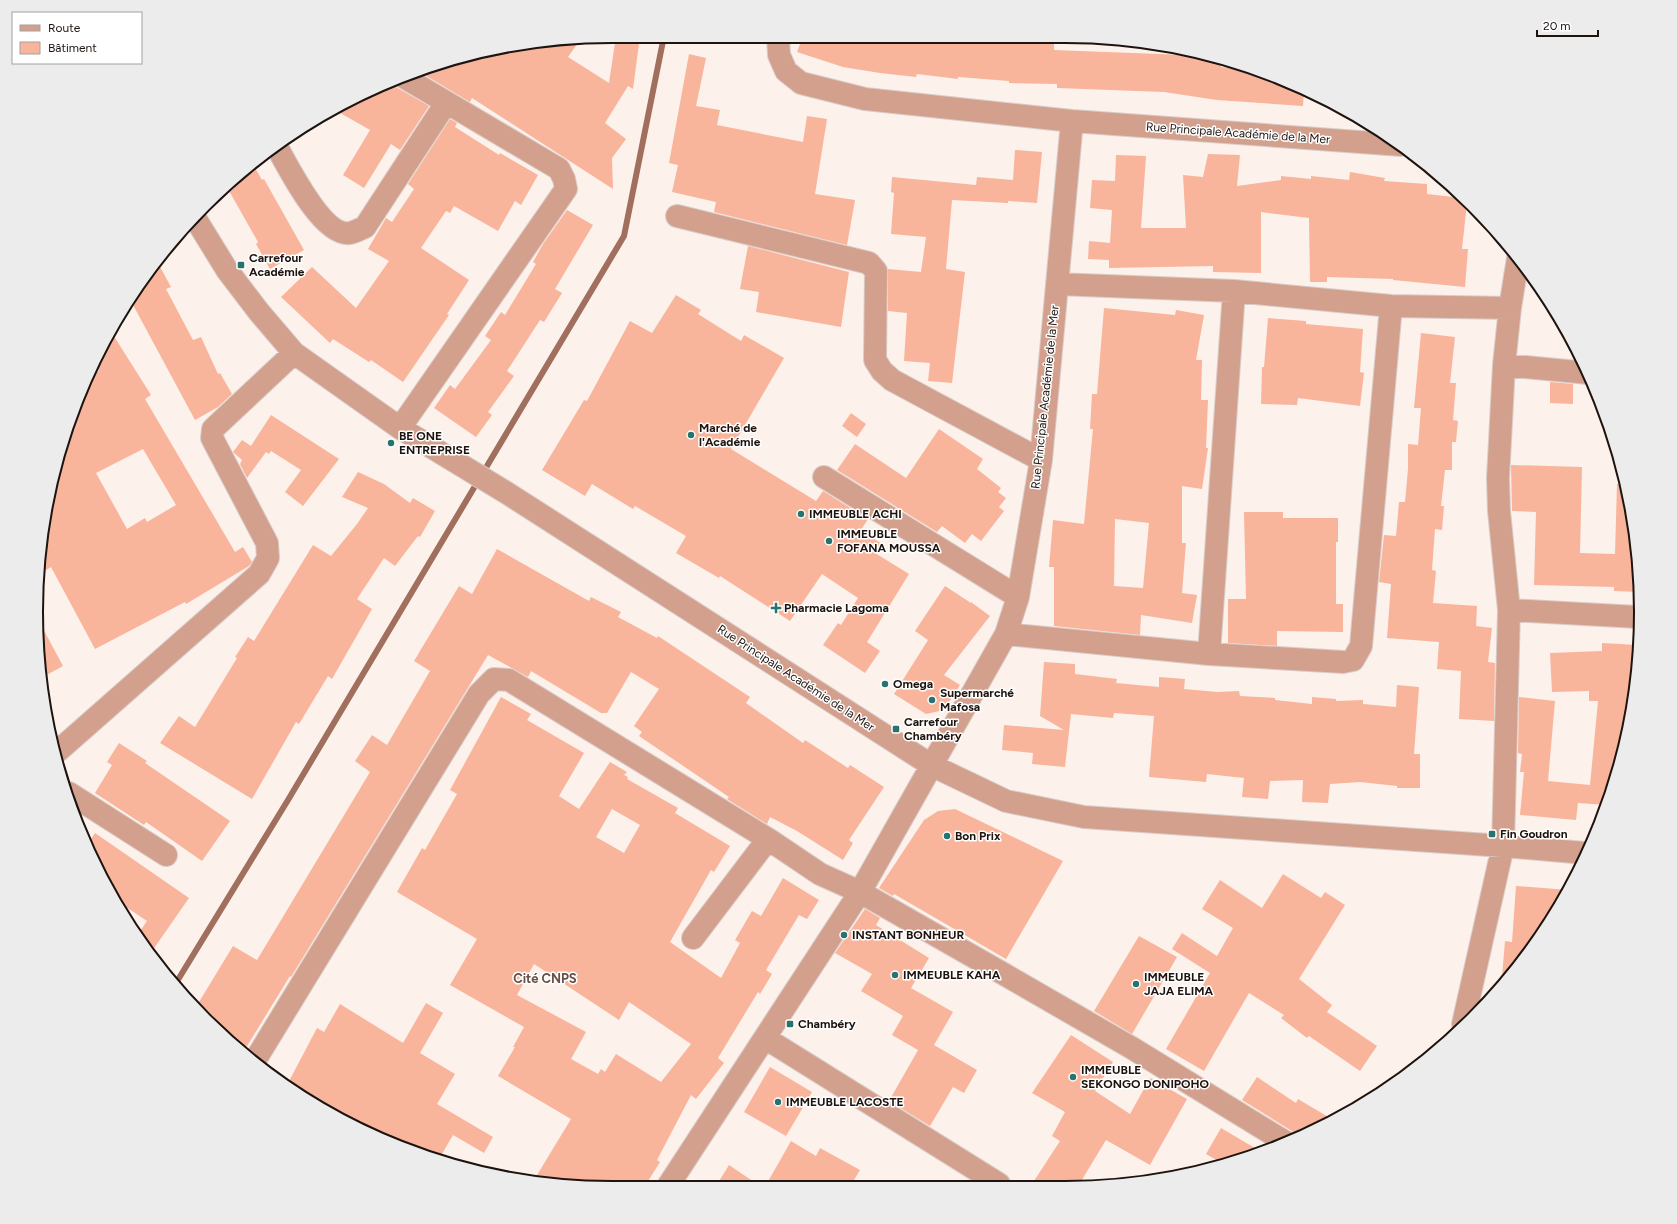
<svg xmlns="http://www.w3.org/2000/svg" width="1677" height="1224" font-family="Figtree,sans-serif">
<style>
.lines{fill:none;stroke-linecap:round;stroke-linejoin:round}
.stream{stroke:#a16f5d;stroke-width:6}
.building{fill:#f9b49c;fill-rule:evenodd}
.minor-casing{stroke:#d9cdc9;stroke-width:24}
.minor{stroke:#d3a08e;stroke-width:22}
.poi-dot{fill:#29736f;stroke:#fff;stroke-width:1.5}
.labels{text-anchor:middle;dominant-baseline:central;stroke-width:3;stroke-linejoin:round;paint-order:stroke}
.street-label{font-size:12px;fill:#1d130f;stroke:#fff}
.poi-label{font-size:12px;font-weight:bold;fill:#1d130f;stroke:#fff;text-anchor:start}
.neighbourhood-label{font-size:13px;font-weight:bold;fill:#695148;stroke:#fff}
.rim{fill:none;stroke:#1d130f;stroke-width:2}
</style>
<rect width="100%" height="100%" fill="#fdf1ec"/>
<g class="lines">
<!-- stream -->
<path class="stream" d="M 176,983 L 288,800 L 624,236 L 664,36"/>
</g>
<!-- building -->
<path class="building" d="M 616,36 L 640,36 L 633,89 L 628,86 L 605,123 L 626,139 L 612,158 L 613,189 L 472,98 L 470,102 L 418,71 L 463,56 L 580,40 L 568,57 L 609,83 Z
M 803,36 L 887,36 L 935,42 L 935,39 L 967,42 L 967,36 L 1054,36 L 1054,50 L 1185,55 L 1185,52 L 1214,56 L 1222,58 L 1221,67 L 1258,71 L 1286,80 L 1304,90 L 1303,106 L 1217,100 L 1164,92 L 1057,88 L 1057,84 L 1009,83 L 1009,81 L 958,77 L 958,79 L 917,74 L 916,77 L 880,73 L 843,67 L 797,52 Z
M 689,54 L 706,58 L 696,106 L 720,110 L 717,125 L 803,142 L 807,116 L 827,119 L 815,194 L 855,200 L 847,245 L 714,212 L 716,202 L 672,192 L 678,165 L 669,163 Z
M 391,80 L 396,87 L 429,106 L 400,150 L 391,144 L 364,188 L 343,175 L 370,130 L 335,110 Z
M 450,119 L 457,123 L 455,127 L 499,155 L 500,153 L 538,175 L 521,205 L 515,201 L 498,231 L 454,206 L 450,213 L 446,211 L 421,248 L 469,280 L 447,314 L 449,315 L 403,382 L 371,360 L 369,362 L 333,339 L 330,343 L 281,297 L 312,267 L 356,308 L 389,261 L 368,249 L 386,218 L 392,222 L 414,189 L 408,184 Z
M 1015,150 L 1042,152 L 1037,203 L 1008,201 L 1008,203 L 952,200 L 946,269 L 965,272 L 952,383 L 928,381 L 930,363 L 904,361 L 907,313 L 888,311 L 888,269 L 921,272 L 926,237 L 891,234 L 894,193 L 891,192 L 892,177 L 976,185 L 977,177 L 1013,180 Z
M 1208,154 L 1240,155 L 1237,186 L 1281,180 L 1281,176 L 1311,179 L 1311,176 L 1349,180 L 1350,172 L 1385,178 L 1384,181 L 1427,184 L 1427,194 L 1462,198 L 1467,203 L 1462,249 L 1468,249 L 1465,287 L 1393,280 L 1393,279 L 1327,277 L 1327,282 L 1310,282 L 1309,218 L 1261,212 L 1261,273 L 1213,272 L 1213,266 L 1109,268 L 1109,260 L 1088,259 L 1089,241 L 1110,243 L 1112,210 L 1090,208 L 1092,180 L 1115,181 L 1116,155 L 1146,156 L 1141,228 L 1186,228 L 1183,175 L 1203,177 Z
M 254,166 L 262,180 L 264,179 L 304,250 L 270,269 L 256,244 L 258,242 L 228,189 Z
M 567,210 L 593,225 L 555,289 L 562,293 L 544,322 L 540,320 L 507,371 L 514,376 L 488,412 L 492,415 L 476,437 L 434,408 L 450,385 L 455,389 L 491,340 L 485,336 L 501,312 L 505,315 L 536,264 L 533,262 L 543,244 Z
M 748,246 L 849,272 L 841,327 L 756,312 L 759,292 L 740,289 Z
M 158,263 L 171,287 L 166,289 L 193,340 L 201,337 L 218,374 L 220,373 L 232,394 L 218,407 L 195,420 L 132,303 Z
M 676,295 L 701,310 L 698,314 L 741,341 L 744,335 L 784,358 L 731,449 L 816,501 L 823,491 L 868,519 L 861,530 L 882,544 L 875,553 L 909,574 L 867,642 L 880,651 L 865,673 L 823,645 L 838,623 L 841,625 L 858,598 L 822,574 L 790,621 L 720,576 L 719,578 L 676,553 L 686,536 L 635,506 L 633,509 L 592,484 L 585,496 L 542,470 L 584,400 L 587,401 L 630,321 L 652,333 Z
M 1104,308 L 1175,315 L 1176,310 L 1204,315 L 1196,360 L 1202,360 L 1201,400 L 1208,400 L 1206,448 L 1208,448 L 1202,489 L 1182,486 L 1182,543 L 1186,543 L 1182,593 L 1197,595 L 1192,623 L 1141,615 L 1140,635 L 1054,626 L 1054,567 L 1049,567 L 1053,520 L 1084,524 L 1093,429 L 1090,429 L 1092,394 L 1097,394 ZM 1115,519 L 1149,523 L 1143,588 L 1114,586 Z
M 1268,318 L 1306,321 L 1306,324 L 1363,329 L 1360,372 L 1364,373 L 1360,406 L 1298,398 L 1297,405 L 1261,404 L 1262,367 L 1264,367 Z
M 112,333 L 151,395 L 145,399 L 235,552 L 243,547 L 252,562 L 249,566 L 186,604 L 185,602 L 95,649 L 51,567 L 41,573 L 41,537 L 66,427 L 87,378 L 99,371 L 94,361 ZM 143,449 L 176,505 L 147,522 L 145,518 L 127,529 L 96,473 Z
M 1421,333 L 1455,337 L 1450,383 L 1456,383 L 1453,420 L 1458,421 L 1456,442 L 1452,442 L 1452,470 L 1445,470 L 1441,506 L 1444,506 L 1442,530 L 1435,529 L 1432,570 L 1436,571 L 1433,603 L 1477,606 L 1476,626 L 1492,628 L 1488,662 L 1495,663 L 1494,721 L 1459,719 L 1461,671 L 1437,669 L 1439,642 L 1387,638 L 1391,584 L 1379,582 L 1384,535 L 1396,536 L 1399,502 L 1405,502 L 1408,469 L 1408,444 L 1418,445 L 1421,408 L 1414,408 Z
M 1550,382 L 1573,384 L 1573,404 L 1550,403 Z
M 851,413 L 866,424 L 857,437 L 842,426 Z
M 271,415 L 339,459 L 303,506 L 285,492 L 301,470 L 271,451 L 269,454 L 266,452 L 247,478 L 240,464 L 242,460 L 233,452 L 242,440 L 251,446 Z
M 939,429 L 983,459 L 977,469 L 1001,488 L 998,492 L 1006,498 L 999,507 L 1004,511 L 981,541 L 972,534 L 965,543 L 942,526 L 937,532 L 837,470 L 855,444 L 906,478 Z
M 1511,465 L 1582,467 L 1580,553 L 1615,554 L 1617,484 L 1625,484 L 1640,574 L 1639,592 L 1614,591 L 1614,587 L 1534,585 L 1536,512 L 1512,511 Z
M 358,472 L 384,484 L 410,503 L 413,498 L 435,511 L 420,537 L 418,536 L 395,566 L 384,558 L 357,599 L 372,609 L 332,679 L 328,676 L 299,724 L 296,722 L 252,799 L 160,743 L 179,716 L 195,727 L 237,658 L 235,657 L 248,637 L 254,641 L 313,545 L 331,556 L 357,524 L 368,508 L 342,497 Z
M 1244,512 L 1283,512 L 1283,518 L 1338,518 L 1338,542 L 1336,542 L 1336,604 L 1343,604 L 1343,632 L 1277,631 L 1277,646 L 1228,643 L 1228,599 L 1246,599 Z
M 497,549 L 589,601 L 591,597 L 621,612 L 618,617 L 657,638 L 658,636 L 750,697 L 746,703 L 803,743 L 805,740 L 848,768 L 850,765 L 884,787 L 849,840 L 853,843 L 843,860 L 797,831 L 770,817 L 767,824 L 727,799 L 729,797 L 639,736 L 642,732 L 634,726 L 659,689 L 631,672 L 607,713 L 601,713 L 531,671 L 528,677 L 488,655 L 291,977 L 290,976 L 244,1051 L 199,1007 L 199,1002 L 233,946 L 257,960 L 370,772 L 355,761 L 372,735 L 387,745 L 430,671 L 414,661 L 459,586 L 472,594 Z
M 945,586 L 971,603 L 971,602 L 990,616 L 944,675 L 960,685 L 944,710 L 926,714 L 894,694 L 928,640 L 915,631 Z
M 41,625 L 63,666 L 41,678 Z
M 1602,643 L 1637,645 L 1636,687 L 1610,797 L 1607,805 L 1578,803 L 1576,820 L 1520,815 L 1524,772 L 1520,772 L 1522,754 L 1518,753 L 1519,697 L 1555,701 L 1548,781 L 1590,785 L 1598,701 L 1589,701 L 1589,691 L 1552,692 L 1550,653 L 1602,651 Z
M 1044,662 L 1075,664 L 1075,674 L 1117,679 L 1116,683 L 1159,687 L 1159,677 L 1185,679 L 1184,689 L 1217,692 L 1239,691 L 1240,696 L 1275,698 L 1275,700 L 1312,704 L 1312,697 L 1336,699 L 1336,701 L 1363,700 L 1363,704 L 1396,707 L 1397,685 L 1419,687 L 1414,754 L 1420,754 L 1420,788 L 1397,788 L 1397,786 L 1360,782 L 1330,784 L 1328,803 L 1302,802 L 1303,780 L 1270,781 L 1268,799 L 1242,797 L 1244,778 L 1207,774 L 1206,782 L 1149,777 L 1154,716 L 1114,713 L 1113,718 L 1071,714 L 1065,767 L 1032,764 L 1033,753 L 1002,750 L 1004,725 L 1064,730 L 1040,716 Z
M 501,697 L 531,714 L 527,720 L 584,753 L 559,796 L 579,809 L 610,762 L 627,772 L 624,775 L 628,777 L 627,779 L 678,808 L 675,813 L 730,846 L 714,872 L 711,870 L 670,942 L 721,978 L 740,943 L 735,940 L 752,911 L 761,916 L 783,878 L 819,900 L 807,919 L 799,915 L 766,970 L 772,974 L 760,994 L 758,992 L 718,1058 L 724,1063 L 696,1099 L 691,1095 L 657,1160 L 660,1162 L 645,1186 L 574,1187 L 534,1180 L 571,1119 L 498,1076 L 515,1047 L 513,1047 L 524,1027 L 450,985 L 477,939 L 397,892 L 422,848 L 425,850 L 457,794 L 450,790 ZM 612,809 L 640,825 L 624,853 L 596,837 ZM 534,964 L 619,1020 L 629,1002 L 691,1044 L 661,1082 L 616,1054 L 605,1072 L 601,1069 L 598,1074 L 571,1059 L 586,1032 L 517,995 Z
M 119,743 L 147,761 L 145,763 L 230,821 L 202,861 L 146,822 L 144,825 L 95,793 L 112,765 L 107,762 Z
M 955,809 L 1063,861 L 1006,959 L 894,894 L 893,896 L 879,888 L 924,820 L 938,811 Z
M 95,833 L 189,898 L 150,954 L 138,934 L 147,921 L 120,903 L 87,845 Z
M 1283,874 L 1321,898 L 1325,892 L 1345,905 L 1299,979 L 1332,1005 L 1327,1012 L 1377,1046 L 1360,1071 L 1309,1036 L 1307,1038 L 1281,1018 L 1284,1015 L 1249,993 L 1204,1071 L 1166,1049 L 1210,973 L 1172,949 L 1182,933 L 1217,956 L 1233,928 L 1202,909 L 1220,880 L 1262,908 Z
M 1516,886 L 1569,890 L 1564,900 L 1501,988 L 1505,941 L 1512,942 Z
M 865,909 L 880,918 L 876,925 L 929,958 L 911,988 L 953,1012 L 934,1045 L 977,1070 L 964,1093 L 953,1087 L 930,1126 L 889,1101 L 918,1050 L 892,1035 L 903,1016 L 861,991 L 872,974 L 835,953 Z
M 1139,936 L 1177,957 L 1132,1034 L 1094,1011 Z
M 426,1003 L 443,1013 L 420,1053 L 455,1074 L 437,1104 L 493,1137 L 484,1153 L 453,1135 L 439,1159 L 357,1128 L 287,1085 L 317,1028 L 324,1032 L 340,1004 L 403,1043 Z
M 1071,1035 L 1113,1062 L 1095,1091 L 1130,1114 L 1150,1078 L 1187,1099 L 1150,1165 L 1106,1140 L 1080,1183 L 1032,1184 L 1060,1141 L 1052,1136 L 1065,1112 L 1032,1093 Z
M 770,1067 L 812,1092 L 786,1136 L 744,1112 Z
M 1257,1077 L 1296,1103 L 1298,1099 L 1330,1118 L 1300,1136 L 1242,1100 Z
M 1221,1128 L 1260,1151 L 1220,1162 L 1206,1154 Z
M 791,1141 L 816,1156 L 820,1148 L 860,1170 L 851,1185 L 766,1185 Z
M 729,1165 L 760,1186 L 716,1186 Z"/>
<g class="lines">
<defs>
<path id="minor" d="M 778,36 L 779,55 L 786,71 L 801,83 L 865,99 L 1072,121 L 1401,145
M 277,147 C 288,167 323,237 350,233 C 355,232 360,229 365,227 L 446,103
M 677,216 L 869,263 L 876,271 L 875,360 L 882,371 L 892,380 L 1041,460
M 195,218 L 227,270 L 259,312 L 294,353 L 400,428 L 507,493 L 931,765 L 1006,801 L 1084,817 L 1503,846 L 1585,853
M 1057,284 L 1234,291 L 1391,306 L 1510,308
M 1504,365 L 1588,373
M 400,428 L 566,189 L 564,179 L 559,169 L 402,76
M 824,477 L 1018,597
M 1509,610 L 1638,617
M 1006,634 L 1209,654 L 1343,662 L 1353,660 L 1361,646 L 1391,306
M 1209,654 L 1234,291
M 58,751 L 259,574 L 268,558 L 267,543 L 212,438 L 213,429 L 294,353
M 69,793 L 166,855
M 693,938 L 768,839
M 1463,1024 L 1503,846 L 1509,610 L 1499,511 L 1498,478 L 1504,365 L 1510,308 L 1518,258
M 765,1038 L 999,1184
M 254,1062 L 479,694 L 494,679 L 509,680 L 768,839 L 820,874 L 860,892 L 1002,973 L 1132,1048 L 1287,1143
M 668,1186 L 860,892 L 1006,634 L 1018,597 L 1041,460 L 1072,121"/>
</defs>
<!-- minor casing -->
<use href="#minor" class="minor-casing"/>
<!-- minor -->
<use href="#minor" class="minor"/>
</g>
<!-- markers -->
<g class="poi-dot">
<rect x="237" y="261" width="8" height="8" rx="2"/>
<circle cx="691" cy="435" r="4"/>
<circle cx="391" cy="443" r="4"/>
<circle cx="801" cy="514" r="4"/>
<circle cx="829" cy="541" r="4"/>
<path d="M774 602h4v4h4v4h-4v4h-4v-4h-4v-4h4z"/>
<circle cx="885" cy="684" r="4"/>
<circle cx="932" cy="700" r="4"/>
<rect x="892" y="725" width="8" height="8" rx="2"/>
<rect x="1488" y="830" width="8" height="8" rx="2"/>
<circle cx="947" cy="836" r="4"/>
<circle cx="844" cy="935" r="4"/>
<circle cx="895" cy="975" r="4"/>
<circle cx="1136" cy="984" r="4"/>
<rect x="786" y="1020" width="8" height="8" rx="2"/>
<circle cx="1073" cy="1077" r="4"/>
<circle cx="778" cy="1102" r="4"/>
</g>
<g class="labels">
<!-- street labels -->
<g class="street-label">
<text transform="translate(1238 133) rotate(4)">Rue Principale Académie de la Mer</text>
<text transform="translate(1045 397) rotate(-84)">Rue Principale Académie de la Mer</text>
<text transform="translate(796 678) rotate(33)">Rue Principale Académie de la Mer</text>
</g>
<!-- poi labels -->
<g class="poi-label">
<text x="249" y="258">Carrefour<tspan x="249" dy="14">Académie</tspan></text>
<text x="699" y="428">Marché de<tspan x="699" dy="14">l'Académie</tspan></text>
<text x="399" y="436">BE ONE<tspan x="399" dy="14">ENTREPRISE</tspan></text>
<text x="809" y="514">IMMEUBLE ACHI</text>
<text x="837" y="534">IMMEUBLE<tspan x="837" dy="14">FOFANA MOUSSA</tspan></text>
<text x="784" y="608">Pharmacie Lagoma</text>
<text x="893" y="684">Omega</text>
<text x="940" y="693">Supermarché<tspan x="940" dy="14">Mafosa</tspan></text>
<text x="904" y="722">Carrefour<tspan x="904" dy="14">Chambéry</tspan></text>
<text x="1500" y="834">Fin Goudron</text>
<text x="955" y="836">Bon Prix</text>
<text x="852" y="935">INSTANT BONHEUR</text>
<text x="903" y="975">IMMEUBLE KAHA</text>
<text x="1144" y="977">IMMEUBLE<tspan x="1144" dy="14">JAJA ELIMA</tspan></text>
<text x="798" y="1024">Chambéry</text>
<text x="1081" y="1070">IMMEUBLE<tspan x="1081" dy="14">SEKONGO DONIPOHO</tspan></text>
<text x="786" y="1102">IMMEUBLE LACOSTE</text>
</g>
<!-- neighbourhood labels -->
<g class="neighbourhood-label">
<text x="545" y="978">Cité CNPS</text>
</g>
</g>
<!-- crop -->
<path d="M0 0H1677V1224H0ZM612 43H1065A569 569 0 0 1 1634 612V612A569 569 0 0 1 1065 1181H612A569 569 0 0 1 43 612V612A569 569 0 0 1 612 43Z" fill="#edecec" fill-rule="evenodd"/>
<path class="rim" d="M612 43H1065A569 569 0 0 1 1634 612V612A569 569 0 0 1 1065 1181H612A569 569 0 0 1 43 612V612A569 569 0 0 1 612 43Z"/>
<!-- legend -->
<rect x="12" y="12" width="130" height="52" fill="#ffffff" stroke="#a5a19f"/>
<rect x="20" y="25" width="20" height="6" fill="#d3a08e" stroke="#a5a19f"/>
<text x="48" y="32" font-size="12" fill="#1d130f">Route</text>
<rect x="20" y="42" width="20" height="12" fill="#f9b49c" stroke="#a5a19f"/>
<text x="48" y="52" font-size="12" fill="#1d130f">Bâtiment</text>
<!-- scale -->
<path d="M1537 30v6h61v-6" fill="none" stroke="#1d130f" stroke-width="2"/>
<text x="1543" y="30" font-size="12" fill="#1d130f" stroke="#ffffff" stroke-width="3" paint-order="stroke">20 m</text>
</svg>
